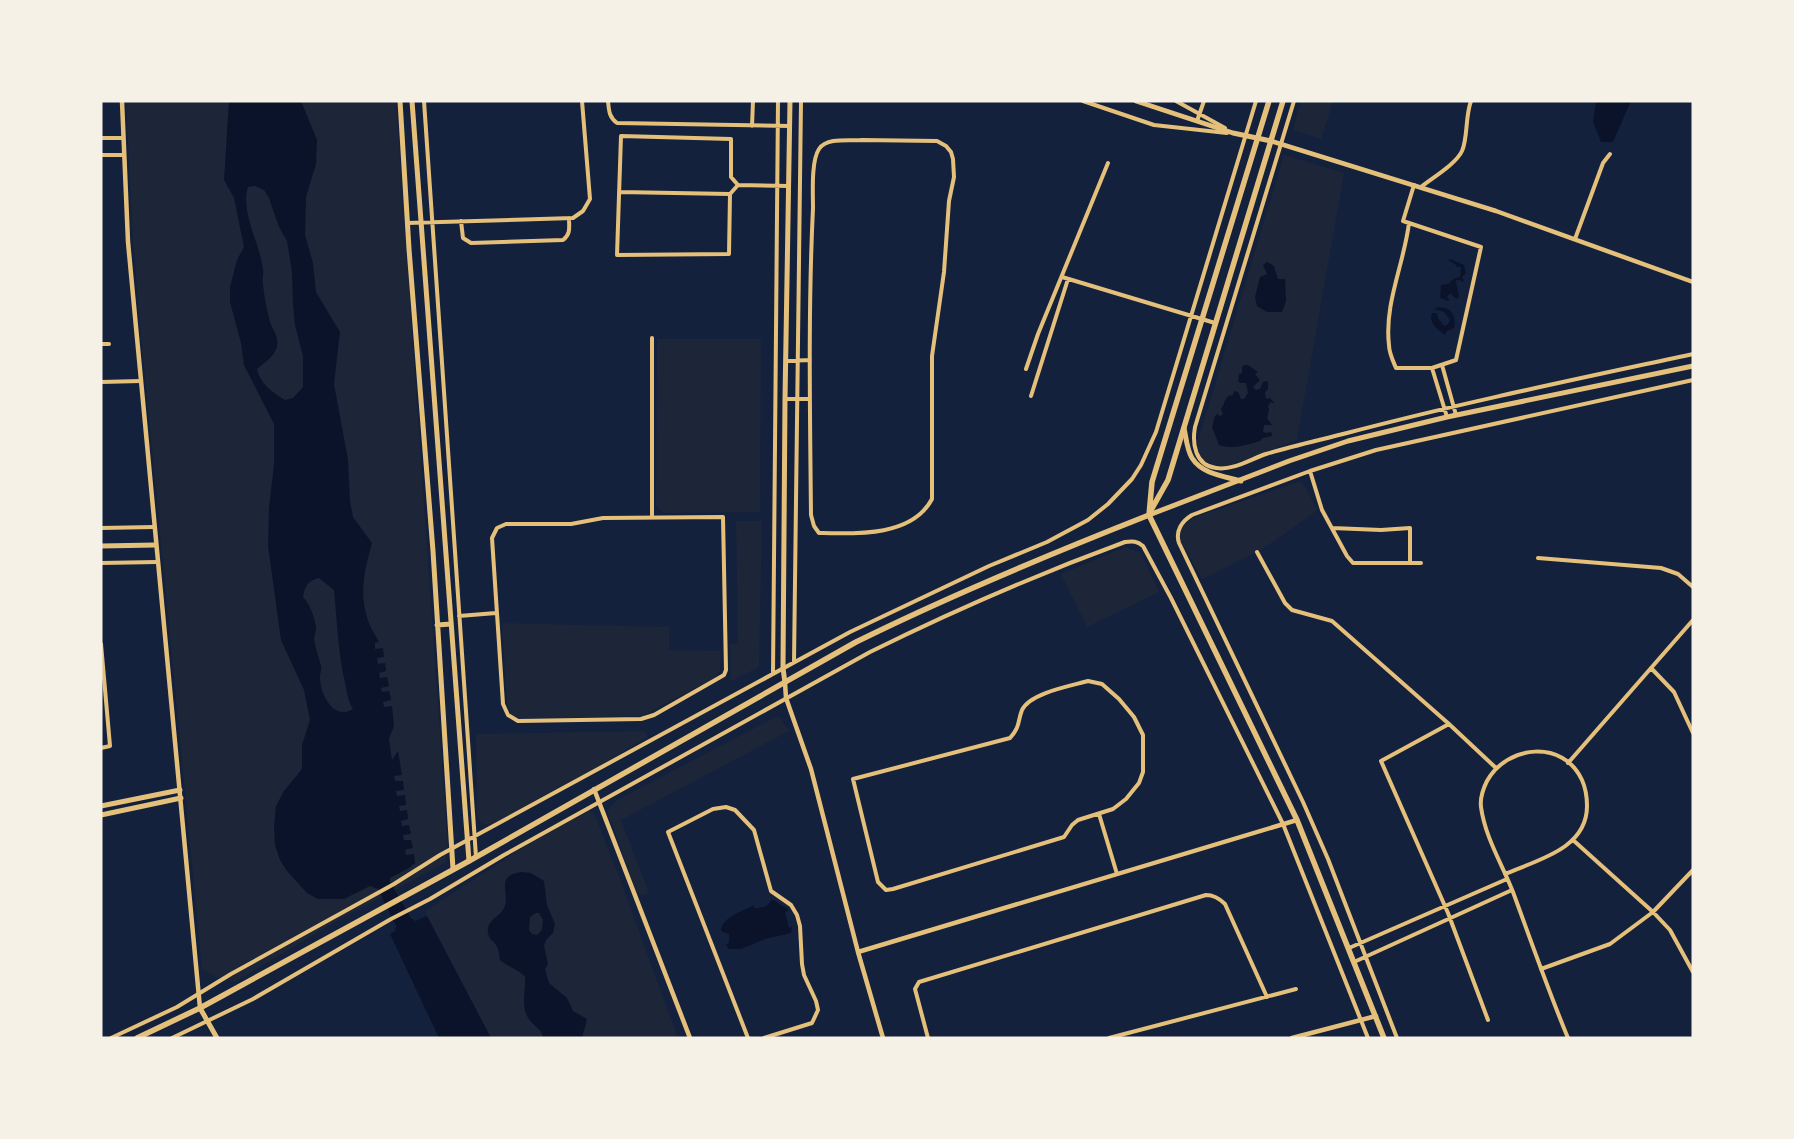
<svg xmlns="http://www.w3.org/2000/svg" width="1794" height="1139" font-family="Signika,sans-serif">
<style>
.green{fill:#1d2539}
.water{fill:#0b132b;fill-rule:evenodd}
.lines{fill:none;stroke-linecap:round;stroke-linejoin:round}
.minor{stroke:#e5c07b;stroke-width:4}
.tertiary{stroke:#e5c07b;stroke-width:4.5}
.secondary{stroke:#e5c07b;stroke-width:5}
.primary{stroke:#e5c07b;stroke-width:5.5}
</style>
<rect width="100%" height="100%" fill="#14213d"/>
<!-- green -->
<path class="green" d="M 126,101 L 396,101 L 448,849 L 445,863 L 333,923 L 235,982 L 216,977 L 202,969 L 140,324 L 133,241 Z
M 1301,101 L 1333,101 L 1321,139 L 1293,130 Z
M 1284,155 L 1344,173 L 1297,440 L 1228,466 C 1211,466 1196,461 1198,441 Z
M 657,339 L 761,339 L 760,512 L 664,513 L 656,506 Z
M 1301,481 L 1318,510 L 1264,548 L 1202,579 L 1180,539 C 1179,528 1185,524 1193,518 Z
M 736,521 L 762,521 L 759,667 L 731,681 L 730,644 L 738,644 Z
M 1126,547 L 1141,553 L 1159,592 L 1087,627 L 1061,574 Z
M 502,623 L 669,627 L 669,650 L 721,651 L 720,671 L 713,679 L 642,716 L 520,719 C 512,716 509,712 507,704 Z
M 778,716 L 789,731 L 621,820 L 649,893 L 645,895 L 640,895 L 636,890 L 607,811 L 615,801 Z
M 645,731 L 648,737 L 500,825 L 489,825 L 481,823 L 477,816 L 476,734 Z
M 584,808 L 594,813 L 619,877 L 678,1038 L 491,1038 L 427,916 L 425,911 Z"/>
<!-- water -->
<path class="water" d="M 229,101 L 301,101 L 317,140 L 316,164 L 306,197 L 305,235 L 313,263 L 316,292 L 340,332 L 334,384 L 348,460 L 350,501 L 353,517 L 372,543 C 365,568 359,592 367,617 C 369,626 375,634 379,642 L 375,643 L 375,649 L 383,648 L 384,657 L 377,658 L 378,664 L 385,663 L 386,671 L 379,673 L 380,678 L 387,677 L 389,686 L 381,688 L 382,692 L 389,691 L 391,700 L 383,702 L 384,707 L 392,706 L 394,726 L 389,739 L 392,760 L 398,751 L 402,775 L 394,776 L 395,781 L 403,781 L 404,790 L 396,791 L 397,796 L 405,795 L 406,805 L 399,806 L 400,811 L 407,810 L 408,819 L 401,821 L 402,826 L 409,825 L 411,834 L 403,835 L 404,840 L 411,840 L 413,848 L 405,850 L 406,855 L 414,854 L 415,863 L 409,868 L 390,878 L 390,882 L 411,918 L 415,921 L 427,916 L 491,1038 L 439,1038 L 390,934 L 395,931 L 396,926 L 378,889 L 370,886 L 344,899 L 318,899 L 307,893 L 287,871 L 280,860 L 275,845 L 274,826 L 276,806 L 284,791 L 302,769 L 302,745 L 310,720 L 304,690 L 281,640 L 268,546 L 269,508 L 274,464 L 274,424 L 244,365 L 241,343 L 230,302 L 230,287 L 237,260 L 244,247 L 234,198 L 224,180 ZM 255,186 L 264,190 L 269,198 L 279,227 L 287,241 L 292,272 L 293,304 L 295,325 L 303,356 L 303,387 L 293,398 L 285,400 C 273,393 260,384 257,369 C 265,362 274,357 277,347 C 279,336 273,331 270,322 C 267,310 264,296 263,284 C 262,279 264,274 263,269 C 260,244 240,211 248,187 ZM 319,578 L 334,590 C 337,621 338,652 345,683 C 347,692 348,701 353,709 C 334,721 320,695 320,677 C 320,673 322,670 321,666 C 319,657 315,648 314,639 C 314,636 316,632 316,628 C 315,618 310,604 303,597 C 305,585 308,581 319,578 Z
M 1596,101 L 1631,101 L 1613,142 L 1601,142 L 1593,122 Z
M 1450,259 L 1464,265 L 1466,273 L 1462,277 L 1464,280 L 1463,282 L 1460,280 L 1456,280 C 1456,286 1459,291 1459,297 L 1456,299 L 1450,293 L 1447,297 L 1450,300 L 1448,301 L 1440,298 L 1441,285 L 1448,284 L 1455,278 L 1460,277 L 1461,267 L 1457,267 L 1456,265 L 1448,260 Z
M 1267,262 L 1274,266 L 1278,279 L 1285,279 L 1286,301 L 1282,312 L 1267,312 L 1257,306 L 1255,297 L 1260,277 L 1267,274 L 1263,265 Z
M 1438,307 C 1440,308 1443,307 1445,308 C 1454,310 1456,321 1454,328 L 1447,331 L 1445,335 C 1438,330 1428,323 1432,313 L 1437,313 L 1438,318 L 1444,326 L 1448,324 L 1450,320 L 1444,312 L 1434,309 Z
M 1244,365 L 1248,365 L 1258,372 L 1255,374 L 1260,380 L 1253,387 L 1256,390 L 1260,389 L 1263,382 L 1268,381 L 1268,389 L 1265,392 L 1266,399 L 1270,398 L 1275,404 L 1271,402 L 1268,406 L 1269,410 L 1267,418 L 1272,425 L 1264,425 L 1263,432 L 1267,433 L 1270,432 L 1272,433 L 1272,436 L 1263,438 L 1260,441 C 1246,445 1233,450 1219,445 L 1212,427 L 1215,416 L 1217,414 L 1220,416 L 1223,414 L 1221,409 L 1224,404 L 1224,402 L 1228,396 L 1233,395 L 1234,391 L 1238,392 L 1241,399 L 1244,399 L 1248,393 L 1246,383 L 1240,383 L 1238,381 L 1239,374 L 1242,373 L 1242,367 Z
M 521,872 L 531,873 L 544,881 L 547,905 L 555,924 L 553,933 L 546,940 L 544,946 L 548,964 L 545,969 L 549,983 L 567,998 L 573,1011 L 587,1019 L 582,1038 L 543,1038 C 542,1028 531,1025 527,1016 C 521,1003 526,991 525,977 C 518,969 508,967 500,960 C 499,955 499,949 496,945 C 492,940 489,939 488,933 C 486,920 500,917 504,908 C 511,893 494,876 521,872 ZM 536,913 L 539,913 L 543,920 L 542,930 L 537,935 L 532,934 L 529,930 L 530,917 Z
M 771,900 L 774,900 C 778,904 784,906 788,909 L 788,911 L 785,912 L 789,928 L 792,927 L 791,933 L 765,939 L 741,949 L 729,949 L 726,945 L 729,942 L 729,934 L 721,931 C 721,918 742,911 752,906 L 754,905 L 754,908 C 761,908 769,907 771,900 Z"/>
<g class="lines">
<!-- minor -->
<path class="minor" d="M 424,101 L 476,857
M 608,101 C 609,111 609,117 617,123 L 789,126
M 1083,101 L 1154,125 L 1227,133
M 1176,101 L 1225,128
M 1294,101 L 1195,427 C 1192,444 1195,465 1216,468 C 1232,471 1251,459 1266,454 C 1293,446 1320,440 1347,433 C 1461,403 1577,379 1693,354
M 1197,121 L 1204,101
M 752,126 L 753,101
M 101,138 L 123,138
M 862,140 L 937,141 L 946,146 L 951,152 L 953,159 L 954,177 L 949,201 L 944,272 L 932,356 L 932,499 C 912,537 855,534 819,533 L 814,526 L 811,515 C 810,413 808,310 813,208 C 813,193 811,161 819,149 C 827,137 850,141 862,140 Z
M 101,155 L 124,155
M 1421,187 C 1432,178 1456,164 1462,151 C 1468,138 1465,117 1471,101
M 619,192 L 730,194 L 738,185 L 788,186
M 730,194 L 729,254 L 617,255 L 621,136 L 731,139 L 731,177 L 738,185
M 461,221 L 463,238 L 471,243 L 563,240 C 571,234 569,227 569,218
M 407,223 L 573,218 L 583,211 L 590,199 L 582,101
M 1409,223 C 1404,264 1384,304 1389,345 C 1389,353 1393,361 1396,368 L 1432,368 L 1456,360 L 1481,247 L 1403,221 L 1414,185
M 1575,239 L 1603,163 L 1610,154
M 1062,277 L 1215,323
M 101,344 L 109,344
M 786,361 L 810,360
M 1442,365 L 1456,415
M 1432,368 L 1447,417
M 1026,369 L 1038,334 L 1108,163
M 101,382 L 141,381
M 1031,396 L 1068,279
M 785,399 L 810,399
M 1310,471 L 1322,510 L 1347,556 L 1353,563 L 1421,563
M 652,517 L 652,338
M 723,517 L 726,670 L 724,675 L 654,715 L 641,719 L 518,721 L 508,715 L 503,704 L 492,538 L 497,528 L 506,524 L 571,524 L 603,518 Z
M 101,528 L 154,527
M 1332,528 L 1381,530 L 1410,528 L 1410,563
M 1257,552 L 1285,603 L 1292,610 L 1332,621 L 1449,724 L 1496,768
M 1538,558 L 1661,568 L 1678,574 L 1693,587
M 101,563 L 157,562
M 459,616 L 496,613
M 101,644 L 110,746 L 101,748
M 794,662 L 801,101
M 1651,668 L 1674,692 L 1693,733
M 773,674 L 778,101
M 1088,681 L 1102,684 L 1119,699 L 1134,717 L 1143,735 L 1143,772 L 1139,783 L 1126,799 L 1113,809 L 1078,820 L 1072,825 L 1064,837 L 893,889 L 886,890 L 878,882 L 853,779 L 1010,738 C 1021,725 1017,723 1022,710 C 1030,693 1070,686 1088,681 Z
M 1449,724 L 1381,761 L 1448,913 L 1488,1020
M 1568,763 L 1693,620
M 1099,814 L 1117,874
M 1573,840 L 1653,912 L 1670,930 L 1693,972
M 1505,874 C 1537,860 1587,849 1587,806 C 1587,797 1586,789 1582,780 C 1563,739 1507,745 1487,781 C 1483,789 1480,799 1481,807 C 1485,837 1502,864 1513,892 C 1531,941 1548,990 1568,1038
M 1349,948 L 1507,879
M 1354,962 L 1512,890
M 1541,969 L 1610,944 L 1653,912 L 1693,870
M 111,1038 L 177,1007 L 231,974 L 394,884 L 440,855 L 850,632 L 989,566 L 1047,542 L 1088,520 L 1108,504 L 1132,479 L 1141,465 L 1156,432 L 1256,101
M 172,1038 L 253,999 L 391,919 L 430,899 L 504,855 L 870,652 C 953,611 1038,574 1125,542 C 1133,541 1137,541 1143,546 L 1171,598 L 1283,824 L 1368,1038
M 748,1038 L 668,832 L 713,809 L 726,807 L 735,810 L 754,830 L 771,891 L 791,905 L 797,915 L 800,926 L 802,964 L 804,975 L 816,1001 L 818,1010 L 812,1023 L 764,1038
M 928,1038 L 915,989 L 919,982 L 1206,895 C 1214,895 1219,898 1225,904 L 1267,997
M 1109,1038 L 1296,989
M 1397,1038 L 1328,859 L 1303,802 L 1179,543 C 1175,531 1182,521 1192,515 L 1310,471 L 1376,450 L 1693,380"/>
<!-- tertiary -->
<path class="tertiary" d="M 122,101 L 128,242 L 200,1008
M 1271,141 L 1496,211 L 1693,282
M 785,683 L 786,698 L 811,769 L 858,952 L 883,1038
M 594,789 L 690,1038
M 858,952 L 1297,820
M 1292,1038 L 1376,1016"/>
<!-- secondary -->
<path class="secondary" d="M 400,101 L 409,249 L 433,551 L 453,869
M 412,101 L 469,861
M 1136,101 L 1233,133 L 1271,141
M 1184,428 C 1186,437 1187,450 1192,458 C 1202,474 1223,476 1241,481
M 1149,515 L 1289,461 L 1348,441 L 1447,417 L 1693,366
M 101,546 L 155,545
M 437,625 L 451,624
M 785,683 L 783,668 L 785,399 L 790,101
M 101,806 L 180,790
M 101,815 L 181,798
M 200,1008 L 217,1038"/>
<!-- primary -->
<path class="primary" d="M 1269,101 L 1152,482 L 1149,515 L 1297,820 L 1384,1038
M 1150,512 L 1168,480 L 1283,101
M 137,1038 L 200,1008 L 469,861 L 856,642 C 951,595 1050,554 1149,515"/>
</g>
<!-- border -->
<rect width="1794" height="1139" fill="none" stroke="#f6f1e7" stroke-width="205"/>
</svg>
